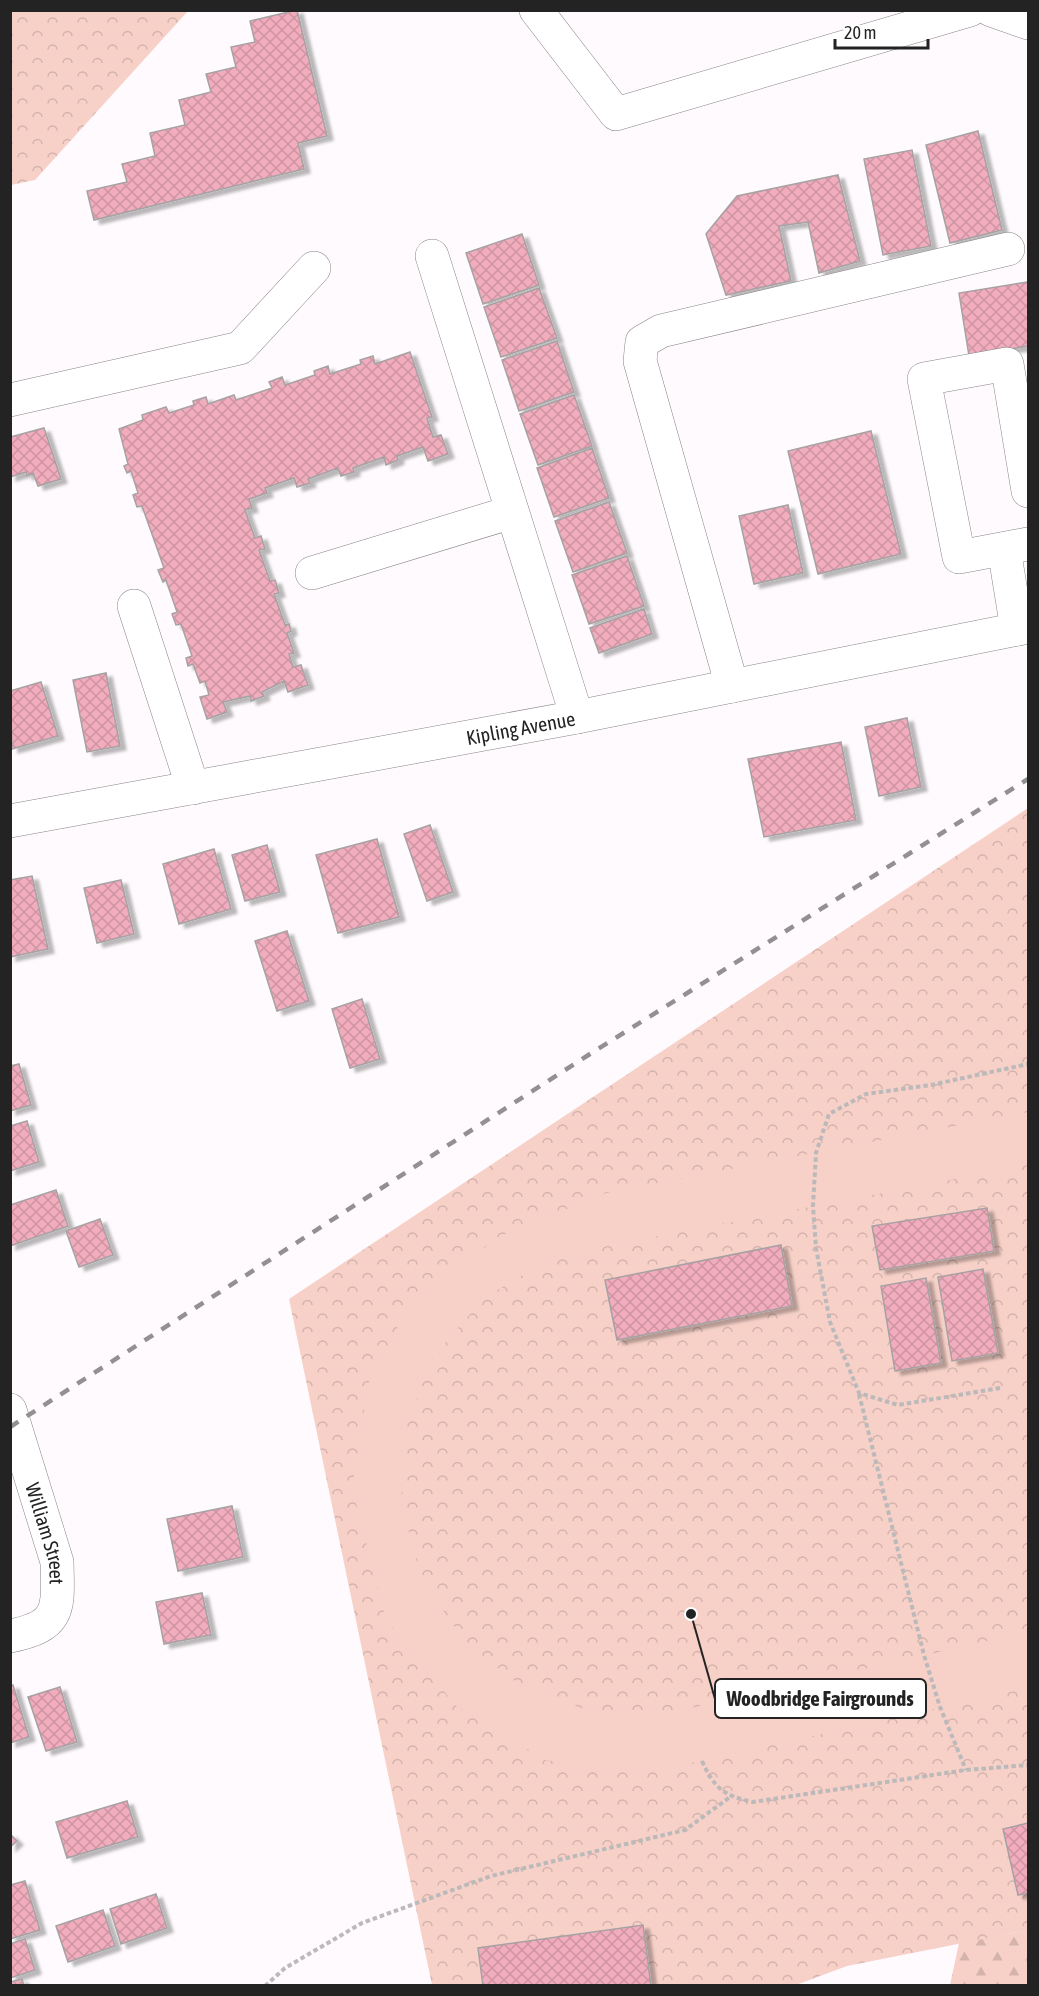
<svg xmlns="http://www.w3.org/2000/svg" width="1039" height="1996" font-family="'Asap Condensed',sans-serif">
<style>
.forest{fill:url(#forest-firs)}
.park{fill:url(#park-crowns)}
.garden{fill:#f7d1c8}
.building{fill:url(#building-cross-hatch);stroke:#a6a2a3;stroke-width:1.5;filter:url(#shadow)}
.lines{fill:none;stroke-linecap:round;stroke-linejoin:round}
.minor-casing{stroke:#888588;stroke-width:34}
.path{stroke:#bcb9bb;stroke-width:4;stroke-dasharray:4.5 3;stroke-linecap:butt}
.minor{stroke:#fff;stroke-width:33}
.rail{stroke:#939092;stroke-width:4.5;stroke-dasharray:10 10;stroke-linecap:butt}
.labels{text-anchor:middle;dominant-baseline:central;stroke-width:6;stroke-linejoin:round;paint-order:stroke}
.street-label{font-size:20px;fill:#242324;stroke:#fff}
.leader{fill:none;stroke:#242324;stroke-width:2}
.callout-dot{fill:#242324;stroke:#fff;stroke-width:2}
.callout{fill:#fff;stroke:#242324;stroke-width:2}
.callout-label{font-size:21px;text-anchor:middle;font-weight:bold;fill:#242324}
</style>
<defs>
<pattern id="forest-firs" width="22" height="20" patternUnits="userSpaceOnUse" patternTransform="scale(1.5)"><rect width="22" height="20" fill="#f7d1c8"/><path d="M5 1l3.5 6h-7zM16 11l3.5 6h-7z" fill="#d4b3ac"/></pattern>
<pattern id="park-crowns" width="20" height="18" patternUnits="userSpaceOnUse" patternTransform="scale(1.5)"><rect width="20" height="18" fill="#f7d1c8"/><path d="M2 6a3 3 0 1 1 6 0M12 15a3 3 0 1 1 6 0" fill="none" stroke="#d4b3ac"/></pattern>
<pattern id="building-cross-hatch" width="8" height="8" patternUnits="userSpaceOnUse" patternTransform="scale(1.5)"><rect width="8" height="8" fill="#f1acbd"/><path d="M0 0l8 8M0 8l8-8" fill="none" stroke="#ce94a2"/></pattern>
<filter id="shadow"><feDropShadow dx="6" dy="4" stdDeviation="1.5" flood-color="#0004"/></filter>
</defs>
<rect width="100%" height="100%" fill="#fefafd"/>
<!-- forest -->
<path class="forest" d="M 1028,1930 L 1028,1985 L 950,1985 L 959,1943 Z"/>
<!-- park -->
<path class="park" d="M 10,11 L 11,10 L 188,11 L 35,180 L 11,185 Z
M 1028,808 L 1028,1930 L 847,1966 L 796,1985 L 432,1985 L 289,1299 Z"/>
<!-- garden -->
<path class="garden" d="M 1028,1112 L 1028,1165 L 621,1243 L 547,1260 L 483,1299 L 433,1357 L 406,1427 L 401,1503 L 421,1577 L 463,1640 L 522,1687 L 593,1712 L 669,1713 L 1028,1632 L 1028,1688 L 682,1765 L 608,1771 L 546,1760 L 456,1706 L 386,1620 L 352,1488 L 368,1384 L 408,1307 L 498,1237 L 606,1193 Z"/>
<!-- building -->
<path class="building" d="M 297,10 L 327,136 L 298,143 L 304,169 L 94,220 L 87,191 L 127,182 L 122,164 L 155,156 L 150,133 L 185,125 L 179,100 L 211,92 L 206,74 L 236,67 L 231,47 L 255,42 L 250,21 Z
M 978,131 L 1002,230 L 950,243 L 926,145 Z
M 912,150 L 931,246 L 883,255 L 864,159 Z
M 838,175 L 860,261 L 819,273 L 808,222 L 779,226 L 791,281 L 726,295 L 706,234 L 737,196 Z
M 522,234 L 539,285 L 483,304 L 466,253 Z
M 1028,282 L 1028,346 L 969,356 L 959,293 Z
M 539,288 L 557,338 L 501,357 L 484,307 Z
M 557,341 L 574,392 L 519,411 L 502,360 Z
M 410,352 L 432,417 L 427,418 L 433,437 L 441,435 L 448,454 L 428,461 L 423,447 L 397,456 L 398,460 L 386,465 L 384,457 L 353,468 L 354,472 L 341,476 L 338,468 L 308,479 L 310,483 L 297,487 L 294,478 L 265,488 L 267,493 L 249,499 L 252,508 L 245,510 L 255,538 L 261,536 L 265,549 L 259,550 L 270,581 L 275,580 L 279,593 L 274,594 L 285,625 L 289,624 L 291,631 L 287,633 L 294,653 L 289,654 L 293,667 L 301,665 L 308,685 L 288,692 L 284,681 L 262,692 L 264,696 L 251,701 L 250,696 L 223,702 L 227,712 L 207,719 L 200,697 L 209,695 L 205,681 L 200,683 L 193,664 L 188,666 L 186,658 L 192,656 L 181,624 L 176,625 L 172,614 L 177,612 L 166,580 L 163,582 L 158,570 L 164,568 L 142,506 L 137,507 L 133,495 L 138,493 L 131,471 L 127,473 L 124,466 L 128,464 L 119,429 L 143,420 L 142,415 L 166,407 L 169,413 L 194,405 L 193,401 L 206,397 L 208,404 L 234,395 L 236,400 L 272,388 L 269,382 L 282,377 L 285,385 L 315,375 L 314,371 L 328,366 L 330,374 L 361,364 L 360,360 L 373,356 L 375,364 Z
M 574,395 L 592,446 L 538,465 L 520,414 Z
M 44,428 L 61,479 L 38,486 L 33,473 L 27,476 L 26,472 L 10,477 L 10,437 Z
M 871,431 L 901,554 L 818,574 L 788,451 Z
M 592,448 L 609,498 L 554,517 L 537,468 Z
M 609,502 L 627,553 L 573,572 L 555,521 Z
M 788,505 L 803,573 L 754,584 L 739,516 Z
M 627,556 L 644,606 L 589,624 L 572,575 Z
M 644,609 L 652,634 L 599,653 L 590,628 Z
M 106,673 L 120,746 L 87,752 L 73,680 Z
M 41,682 L 58,736 L 12,749 L 10,691 Z
M 907,718 L 921,787 L 879,796 L 865,727 Z
M 841,742 L 856,820 L 764,837 L 748,759 Z
M 430,825 L 453,892 L 427,901 L 404,834 Z
M 377,839 L 399,917 L 338,933 L 316,855 Z
M 267,845 L 280,892 L 245,901 L 232,855 Z
M 214,849 L 231,909 L 179,924 L 163,864 Z
M 32,876 L 48,949 L 10,957 L 10,880 Z
M 121,880 L 134,934 L 97,943 L 84,888 Z
M 287,931 L 309,1001 L 277,1011 L 255,941 Z
M 362,999 L 380,1059 L 350,1068 L 332,1009 Z
M 19,1064 L 31,1105 L 10,1111 L 10,1066 Z
M 27,1121 L 39,1162 L 10,1171 L 10,1126 Z
M 56,1190 L 68,1226 L 10,1246 L 10,1205 Z
M 987,1208 L 994,1251 L 880,1270 L 872,1226 Z
M 100,1219 L 113,1255 L 79,1267 L 66,1231 Z
M 781,1245 L 792,1306 L 617,1340 L 605,1280 Z
M 983,1269 L 998,1353 L 952,1361 L 938,1277 Z
M 926,1278 L 941,1363 L 895,1371 L 881,1286 Z
M 232,1506 L 243,1557 L 178,1571 L 167,1519 Z
M 202,1593 L 211,1635 L 164,1644 L 156,1602 Z
M 10,1685 L 13,1685 L 29,1737 L 10,1743 Z
M 60,1687 L 77,1742 L 46,1751 L 28,1697 Z
M 127,1801 L 138,1837 L 67,1858 L 56,1822 Z
M 1028,1823 L 1028,1893 L 1018,1895 L 1003,1829 Z
M 10,1834 L 17,1841 L 10,1847 Z
M 25,1881 L 40,1930 L 10,1939 L 10,1885 Z
M 156,1894 L 167,1928 L 121,1944 L 110,1909 Z
M 103,1910 L 115,1946 L 68,1962 L 56,1926 Z
M 643,1925 L 651,1986 L 483,1986 L 478,1948 Z
M 25,1939 L 35,1970 L 10,1978 L 10,1944 Z
M 22,1979 L 24,1986 L 10,1986 L 10,1982 Z"/>
<g class="lines">
<defs>
<g id="minor">
<path d="M 536,10 L 616,114 L 970,10"/>
<path d="M 991,10 L 1028,23"/>
<path d="M 432,256 L 577,717"/>
<path d="M 10,400 L 240,348 L 314,268"/>
<path d="M 1028,491 L 1007,364 L 924,379 L 959,557 L 1028,544"/>
<path d="M 1004,549 L 1017,629"/>
<path d="M 312,573 L 512,512"/>
<path d="M 134,606 L 193,788"/>
<path d="M 732,686 L 640,361 L 642,342 L 661,331 L 1008,249"/>
<path id="s1" d="M 10,821 L 577,717 L 1028,627"/>
<path id="s2" d="M 10,1410 L 57,1562 C 58,1608 62,1626 10,1636"/>
</g>
</defs>
<!-- minor casing -->
<use href="#minor" class="minor-casing"/>
<!-- path -->
<path class="path" d="M 1000,1388 L 898,1405 L 859,1393 L 830,1322 L 816,1248 L 813,1206 L 816,1153 L 829,1114 L 866,1094 L 931,1085 L 1028,1064
M 859,1394 L 924,1655 L 940,1707 L 966,1770
M 702,1761 C 714,1788 724,1796 753,1802 L 966,1770 L 1028,1765
M 265,1986 L 285,1968 L 362,1923 L 491,1876 L 685,1830 L 730,1797"/>
<!-- minor -->
<use href="#minor" class="minor"/>
<!-- rail -->
<path class="rail" d="M 10,1427 L 590,1054 L 1028,779"/>
</g>
<g class="labels">
<!-- street labels -->
<g class="street-label">
<text stroke="none"><textPath href="#s1" startOffset="519">Kipling Avenue</textPath></text>
<text stroke="none"><textPath href="#s2" startOffset="129">William Street</textPath></text>
</g>
</g>
<!-- callouts -->
<path class="leader" d="M691 1614L715 1699"/>
<circle class="callout-dot" cx="691" cy="1614" r="6"/>
<rect class="callout" x="715" y="1679" width="211" height="39" rx="6"/>
<g class="callout-label">
<text x="820" y="1706">Woodbridge Fairgrounds</text>
</g>
<!-- border -->
<rect width="1039" height="1996" fill="none" stroke="#242324" stroke-width="24"/>
<!-- scale -->
<path d="M835 39v9h93v-9" fill="none" stroke="#242324" stroke-width="3"/>
<text x="844" y="39" font-size="18" fill="#242324" stroke="#ffffff" stroke-width="4.5" paint-order="stroke">20 m</text>
</svg>
